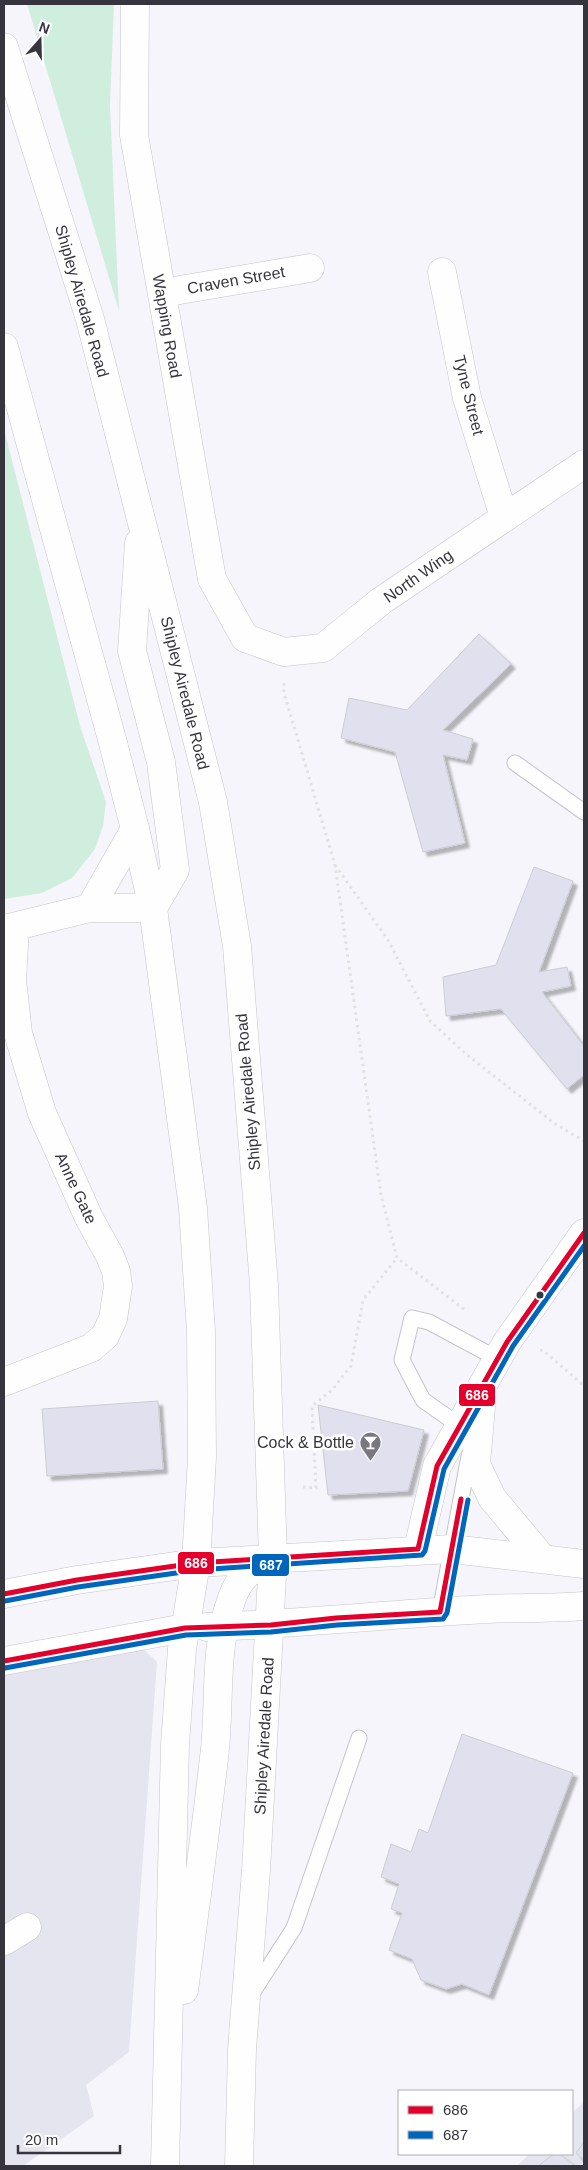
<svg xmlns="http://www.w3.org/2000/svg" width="588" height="2170" font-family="Arial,sans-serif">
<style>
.built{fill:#e5e5f0}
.green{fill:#d0eede}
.building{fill:#e1e0ee;stroke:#ccccd2;filter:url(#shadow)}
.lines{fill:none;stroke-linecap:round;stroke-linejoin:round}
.lane-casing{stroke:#c5c4cb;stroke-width:17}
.street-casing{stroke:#c5c4cb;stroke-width:29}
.secondary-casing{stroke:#c5c4cb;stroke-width:29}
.primary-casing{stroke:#c5c4cb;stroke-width:29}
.path{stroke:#e1e1e2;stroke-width:3;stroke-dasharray:2.5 4;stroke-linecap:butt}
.lane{stroke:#fefefe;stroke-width:15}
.street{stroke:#fefefe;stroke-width:28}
.secondary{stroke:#fefefe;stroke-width:28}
.primary{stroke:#fefefe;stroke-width:28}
.bus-1-casing{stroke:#fff;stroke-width:9}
.bus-2-casing{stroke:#fff;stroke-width:9}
.bus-1{stroke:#e4002b;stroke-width:5}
.bus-2{stroke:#0065bd;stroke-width:5}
.bus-dot{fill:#36353d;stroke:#fff;stroke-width:2}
.labels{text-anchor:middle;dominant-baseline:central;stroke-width:5;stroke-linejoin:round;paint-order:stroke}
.street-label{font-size:16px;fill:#36353d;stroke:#fff}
.poi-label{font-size:16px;fill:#36353d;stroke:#fff;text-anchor:end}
.line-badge{stroke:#fff;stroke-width:2}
.badge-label{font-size:14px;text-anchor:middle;font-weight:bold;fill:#fff}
</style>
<defs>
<filter id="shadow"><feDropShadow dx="4.5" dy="4.5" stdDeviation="1" flood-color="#0004"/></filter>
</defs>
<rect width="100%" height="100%" fill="#f5f5fb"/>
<!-- built -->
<path class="built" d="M 139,1645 L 157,1662 L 129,2052 L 86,2085 L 94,2116 L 23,2166 L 4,2166 L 4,1659 Z
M 584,2102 L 584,2166 L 517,2166 L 529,2154 L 572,2154 L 572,2113 Z"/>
<!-- green -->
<path class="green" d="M 27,4 L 114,4 L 110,105 L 119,311 Z
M 4,429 L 80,726 L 106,802 L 103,826 L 95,849 L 72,878 L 42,893 L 4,899 Z"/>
<!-- building -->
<path class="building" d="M 479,634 L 511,664 L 443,730 L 473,739 L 467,760 L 443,755 L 465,843 L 423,852 L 395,752 L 341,738 L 349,698 L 407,710 Z
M 534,867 L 573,881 L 539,972 L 567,967 L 571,986 L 542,992 L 584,1046 L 584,1075 L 567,1089 L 501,1009 L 446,1016 L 443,977 L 496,965 Z
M 158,1401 L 163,1469 L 47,1476 L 42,1409 Z
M 318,1405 L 424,1430 L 408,1491 L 328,1495 Z
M 462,1734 L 573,1773 L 489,1995 L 462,1984 L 446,1989 L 421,1980 L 412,1959 L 389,1950 L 402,1913 L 391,1909 L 399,1884 L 381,1877 L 391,1844 L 411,1852 L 419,1829 L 428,1833 Z
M 584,2142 L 584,2160 L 576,2153 Z
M 554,2154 L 560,2154 L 575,2166 L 538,2166 Z"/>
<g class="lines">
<defs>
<path id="lane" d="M 515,763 L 584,812
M 460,1426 L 423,1400 L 402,1360 L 412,1318 L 429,1322 L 498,1359
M 440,1612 L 469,1456
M 251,1995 L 294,1928 L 359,1738"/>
<path id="street" d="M 135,4 L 134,135 L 212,579 L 245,638 L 284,652 L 323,648 L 381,601 L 584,464
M 442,272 L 467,398 L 504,517
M 162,293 L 310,268
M 90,908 L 135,829
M 4,929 L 90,908 L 153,908
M 4,1382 L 91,1348 L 105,1336 L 113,1319 L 118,1286 L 116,1271 L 110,1256 L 89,1218 L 42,1113 L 18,1033 L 12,980 L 15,927
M 482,1395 L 476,1464 L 492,1498 L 543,1559
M 418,1549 L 437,1466 L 507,1342 L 584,1233
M 4,1941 L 27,1927"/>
<path id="secondary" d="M 4,1594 L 77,1580 L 196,1563
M 4,1661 L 185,1628"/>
<path id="primary" d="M 4,47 L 90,319 L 213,802 L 237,946 L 264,1285 L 273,1558 L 256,1871 L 242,2049 L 239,2166
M 4,347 L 113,743 L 135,829 L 153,908 L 193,1208 L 201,1332 L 202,1457 L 196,1563 L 182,1649 L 175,1744 L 165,2166
M 139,543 L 132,651 L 161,762 L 175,870 L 153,908
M 196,1563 L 452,1549 L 584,1564
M 207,1627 C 294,1624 382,1615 470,1610 C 508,1607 546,1609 584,1606
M 184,1990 C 195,1910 206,1829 215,1749 C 220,1699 214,1645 232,1598 C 239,1578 253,1565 273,1558"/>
</defs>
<!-- lane casing -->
<use href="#lane" class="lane-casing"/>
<!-- street casing -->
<use href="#street" class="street-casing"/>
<!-- secondary casing -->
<use href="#secondary" class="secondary-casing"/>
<!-- primary casing -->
<use href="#primary" class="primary-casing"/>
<!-- path -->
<path class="path" d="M 284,683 L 284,693 L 335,865 L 381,1195 L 397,1258 L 465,1310
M 335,865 L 388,940 L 430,1021 L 466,1054 L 554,1123 L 584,1141
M 540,1350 L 544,1351 L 584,1386
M 303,1487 L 316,1488 L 312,1406 L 332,1390 L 351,1366 L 363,1300 L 397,1258"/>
<!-- lane -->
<use href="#lane" class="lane"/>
<!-- street -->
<use href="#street" class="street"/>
<!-- secondary -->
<use href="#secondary" class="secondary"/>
<!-- primary -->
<use href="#primary" class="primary"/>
<defs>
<path id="bus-1" d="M 4,1594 L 77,1580 L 196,1563 L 418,1549 L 437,1466 L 507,1342 L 584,1233
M 4,1661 L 185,1628 L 271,1625 L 336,1618 L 440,1612 L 461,1499"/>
<path id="bus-2" d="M 5,1601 L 78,1587 L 197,1570 L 422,1555 L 425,1551 L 444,1469 L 513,1346 L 584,1246
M 5,1668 L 186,1635 L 271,1632 L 337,1625 L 443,1619 L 447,1613 L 468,1500"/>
</defs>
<!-- bus-1 casing -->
<use href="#bus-1" class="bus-1-casing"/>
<!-- bus-2 casing -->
<use href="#bus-2" class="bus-2-casing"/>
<!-- bus-1 -->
<use href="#bus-1" class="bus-1"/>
<!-- bus-2 -->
<use href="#bus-2" class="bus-2"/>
</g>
<!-- icons -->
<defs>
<symbol id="bar-pin" viewBox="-11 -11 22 30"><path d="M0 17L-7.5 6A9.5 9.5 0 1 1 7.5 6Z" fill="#797880" stroke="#fff"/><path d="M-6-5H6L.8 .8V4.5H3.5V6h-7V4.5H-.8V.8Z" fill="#fff"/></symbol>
</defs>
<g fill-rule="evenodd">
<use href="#bar-pin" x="358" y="1430" width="25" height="34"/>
</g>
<!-- markers -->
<circle class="bus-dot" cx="540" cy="1295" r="4.5"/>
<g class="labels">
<!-- street labels -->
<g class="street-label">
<text transform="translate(236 280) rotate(-10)">Craven Street</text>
<text transform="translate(82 301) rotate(74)">Shipley Airedale Road</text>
<text transform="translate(167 326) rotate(80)">Wapping Road</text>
<text transform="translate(469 395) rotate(76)">Tyne Street</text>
<text transform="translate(418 576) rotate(-35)">North Wing</text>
<text transform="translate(185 693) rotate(76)">Shipley Airedale Road</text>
<text transform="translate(248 1092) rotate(-95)">Shipley Airedale Road</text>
<text transform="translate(76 1188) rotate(65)">Anne Gate</text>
<text transform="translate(264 1736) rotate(-87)">Shipley Airedale Road</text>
</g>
<!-- poi labels -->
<g class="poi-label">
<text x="354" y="1442">Cock &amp; Bottle</text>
</g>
</g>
<g class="line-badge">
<rect x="458" y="1383" width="38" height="24" rx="5" fill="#e4002b"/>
<rect x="177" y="1551" width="38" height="24" rx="5" fill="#e4002b"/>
<rect x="251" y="1553" width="39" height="24" rx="5" fill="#0065bd"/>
</g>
<g class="badge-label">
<text x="477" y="1400">686</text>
<text x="196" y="1568">686</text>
<text x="271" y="1570">687</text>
</g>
<!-- border -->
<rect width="588" height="2170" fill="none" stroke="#36353d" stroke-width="10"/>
<!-- legend -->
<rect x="398" y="2090" width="175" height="65" fill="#ffffff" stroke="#afaeb1"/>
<rect x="408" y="2106" width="25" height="8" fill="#e4002b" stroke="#afaeb1"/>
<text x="443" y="2115" font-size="15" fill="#36353d">686</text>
<rect x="408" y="2131" width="25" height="8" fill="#0065bd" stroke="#afaeb1"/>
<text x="443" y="2140" font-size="15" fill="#36353d">687</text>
<!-- north arrow -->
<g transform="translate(40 40) rotate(20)" stroke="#ffffff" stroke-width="4" paint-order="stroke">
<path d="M0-4L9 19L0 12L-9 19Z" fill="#36353d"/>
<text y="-8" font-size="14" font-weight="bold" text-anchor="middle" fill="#36353d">N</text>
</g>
<!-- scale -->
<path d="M18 2145v8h102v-8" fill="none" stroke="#36353d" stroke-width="2.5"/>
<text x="25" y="2145" font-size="15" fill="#36353d" stroke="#ffffff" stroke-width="4" paint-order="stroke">20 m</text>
</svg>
